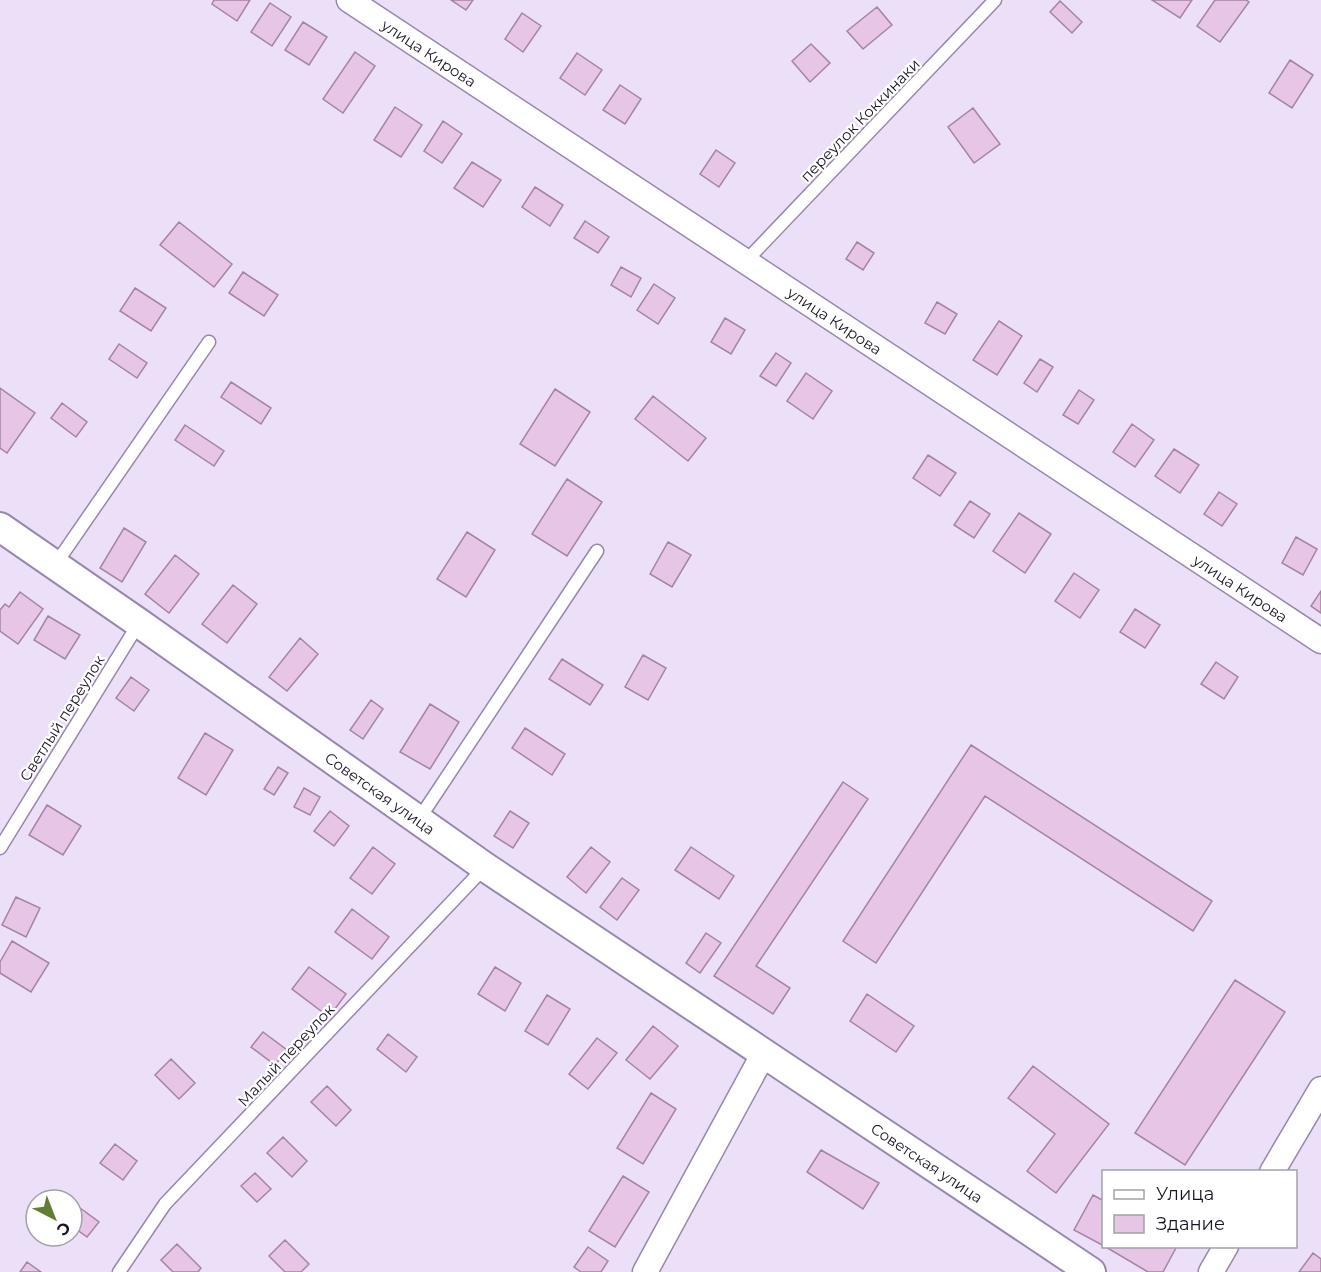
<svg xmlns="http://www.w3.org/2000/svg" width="1321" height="1272" font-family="Montserrat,sans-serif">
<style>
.building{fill:#e7c5e7;stroke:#a484a3;stroke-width:1.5}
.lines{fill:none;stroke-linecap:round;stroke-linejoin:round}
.service-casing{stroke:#9886ad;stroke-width:15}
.minor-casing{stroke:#9886ad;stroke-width:27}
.tertiary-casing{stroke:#9886ad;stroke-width:32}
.service{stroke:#fff;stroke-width:12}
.minor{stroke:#fff;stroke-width:24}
.tertiary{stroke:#fff;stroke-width:28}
.labels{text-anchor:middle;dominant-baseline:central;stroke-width:4.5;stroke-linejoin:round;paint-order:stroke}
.street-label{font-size:15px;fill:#1a1322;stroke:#fff}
</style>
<rect width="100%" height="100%" fill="#ece0f9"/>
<!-- building -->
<path class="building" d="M 214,0 L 250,0 L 237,21 L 212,4 Z
M 451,0 L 473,0 L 466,10 Z
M 1152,0 L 1192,0 L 1180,18 Z
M 1215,0 L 1246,0 L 1249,2 L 1220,42 L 1197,26 Z
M 1060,1 L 1082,22 L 1072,33 L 1050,12 Z
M 270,3 L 291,17 L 272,46 L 251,32 Z
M 877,7 L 892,25 L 863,49 L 847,31 Z
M 522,13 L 541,26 L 523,52 L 505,39 Z
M 303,22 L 327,37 L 309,65 L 285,50 Z
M 811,44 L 830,63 L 810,82 L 792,61 Z
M 355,52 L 375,66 L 343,113 L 323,99 Z
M 577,53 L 602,70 L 585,95 L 560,78 Z
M 1290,60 L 1313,75 L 1292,108 L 1269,93 Z
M 620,85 L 641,99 L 625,124 L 603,110 Z
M 395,107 L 422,125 L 401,157 L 374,140 Z
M 973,108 L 1000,144 L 974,163 L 948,127 Z
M 443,121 L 462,134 L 442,163 L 424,151 Z
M 716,150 L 735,163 L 719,187 L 700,174 Z
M 472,162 L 501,180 L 483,207 L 454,188 Z
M 535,187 L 563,205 L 550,226 L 522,207 Z
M 585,221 L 609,237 L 598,253 L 574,238 Z
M 179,222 L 232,264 L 214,287 L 160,245 Z
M 857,242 L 874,253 L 863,270 L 846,259 Z
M 621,267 L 641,278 L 631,297 L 611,285 Z
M 243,272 L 278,295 L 264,316 L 229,293 Z
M 654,284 L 675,298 L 658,324 L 637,310 Z
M 135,288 L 166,308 L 151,331 L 120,311 Z
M 937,302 L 957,314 L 945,334 L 925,323 Z
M 725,318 L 745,330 L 731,354 L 711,342 Z
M 999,321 L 1022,336 L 997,375 L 973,360 Z
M 119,344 L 147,363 L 137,378 L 109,359 Z
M 776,353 L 791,363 L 776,386 L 760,376 Z
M 1040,359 L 1053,367 L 1037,392 L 1024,383 Z
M 806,373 L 832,391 L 813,419 L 787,401 Z
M 231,382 L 271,408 L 261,424 L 221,397 Z
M 0,388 L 35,413 L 7,453 L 0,448 Z
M 555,389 L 590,412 L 555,466 L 520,444 Z
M 1079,390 L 1094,400 L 1078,424 L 1063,415 Z
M 653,396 L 706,438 L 688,461 L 635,419 Z
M 62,403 L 87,422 L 76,437 L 51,418 Z
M 1132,424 L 1154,440 L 1135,467 L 1113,452 Z
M 185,425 L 224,451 L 214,466 L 175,440 Z
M 1174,449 L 1199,465 L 1180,493 L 1155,476 Z
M 928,455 L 956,473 L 940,496 L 913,478 Z
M 567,479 L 602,502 L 567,556 L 532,534 Z
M 1219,492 L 1237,504 L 1222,526 L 1204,514 Z
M 970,501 L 990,514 L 974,538 L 954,525 Z
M 1019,513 L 1051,534 L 1025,573 L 993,551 Z
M 124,528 L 146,542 L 122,582 L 100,568 Z
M 467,532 L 495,550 L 466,597 L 437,579 Z
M 1296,537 L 1317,549 L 1303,575 L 1282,563 Z
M 668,542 L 691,555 L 672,587 L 650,574 Z
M 175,555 L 199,574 L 169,613 L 145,594 Z
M 1074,573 L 1099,590 L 1080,618 L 1055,601 Z
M 233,585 L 257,604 L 227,643 L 202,624 Z
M 1321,591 L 1321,613 L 1311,606 Z
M 20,592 L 43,609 L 18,644 L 0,631 L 0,610 L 5,604 L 9,607 Z
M 1135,609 L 1160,625 L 1145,648 L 1120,632 Z
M 48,616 L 80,635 L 65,659 L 34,640 Z
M 300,638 L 318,654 L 287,691 L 269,677 Z
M 643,655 L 666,668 L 648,700 L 625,687 Z
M 562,659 L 603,685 L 590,705 L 549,679 Z
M 1216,662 L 1238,677 L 1224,699 L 1201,684 Z
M 131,677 L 149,690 L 134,711 L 116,698 Z
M 371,700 L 383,709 L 363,739 L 350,730 Z
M 430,704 L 459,722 L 430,769 L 400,752 Z
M 525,728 L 565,754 L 552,775 L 512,748 Z
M 205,733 L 233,750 L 206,795 L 178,778 Z
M 971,745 L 1212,901 L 1193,931 L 985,796 L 876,963 L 843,941 Z
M 278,767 L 288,773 L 274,795 L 264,789 Z
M 843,782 L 868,799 L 756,966 L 790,988 L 773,1014 L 714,976 Z
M 304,788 L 320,797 L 310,815 L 294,807 Z
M 47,805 L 81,826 L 63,855 L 29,835 Z
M 330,811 L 349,826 L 334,846 L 314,831 Z
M 510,811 L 529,823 L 513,848 L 494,836 Z
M 373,847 L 395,864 L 372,894 L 350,878 Z
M 591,847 L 610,862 L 586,893 L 567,877 Z
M 691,847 L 734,876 L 719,899 L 675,870 Z
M 622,878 L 639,890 L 617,920 L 600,907 Z
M 16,897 L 40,908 L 26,937 L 2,925 Z
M 352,909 L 389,937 L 372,959 L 335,932 Z
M 706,933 L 721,943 L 700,973 L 686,963 Z
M 12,941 L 49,963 L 31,992 L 0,973 L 0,962 Z
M 309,967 L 346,994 L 329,1017 L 292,989 Z
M 495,967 L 521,983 L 505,1011 L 478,994 Z
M 1235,980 L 1285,1012 L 1185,1165 L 1135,1133 Z
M 867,994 L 914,1026 L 896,1052 L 850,1021 Z
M 547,995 L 570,1009 L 548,1045 L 525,1031 Z
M 653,1026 L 678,1046 L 650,1079 L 626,1060 Z
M 263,1032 L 287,1050 L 275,1065 L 251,1047 Z
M 388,1034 L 417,1057 L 406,1072 L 377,1049 Z
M 597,1038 L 617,1053 L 588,1089 L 569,1074 Z
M 171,1059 L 195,1083 L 179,1099 L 155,1075 Z
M 1033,1066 L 1109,1124 L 1056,1193 L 1027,1171 L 1055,1134 L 1008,1098 Z
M 327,1086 L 351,1110 L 336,1126 L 311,1102 Z
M 651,1093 L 676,1109 L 643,1164 L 617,1148 Z
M 283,1137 L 307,1161 L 292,1177 L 267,1153 Z
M 115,1144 L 137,1161 L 123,1180 L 100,1163 Z
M 821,1150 L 879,1183 L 863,1209 L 807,1172 Z
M 255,1173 L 271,1189 L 257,1202 L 241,1186 Z
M 623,1176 L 649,1192 L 615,1247 L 589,1231 Z
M 1093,1195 L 1104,1201 L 1104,1246 L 1074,1230 Z
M 76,1205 L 99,1222 L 87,1237 L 72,1226 L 72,1211 Z
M 285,1240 L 309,1264 L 301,1272 L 285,1272 L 269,1256 Z
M 177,1244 L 201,1268 L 198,1272 L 173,1272 L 161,1260 Z
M 1104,1246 L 1177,1246 L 1163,1272 L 1148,1272 Z
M 588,1247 L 608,1261 L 601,1272 L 581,1272 L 574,1267 Z
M 1313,1253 L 1321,1259 L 1321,1272 L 1299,1272 Z
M 27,1262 L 41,1272 L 20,1272 Z"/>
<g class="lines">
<defs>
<path id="service" d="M 746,261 L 995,0
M 55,565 L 209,342
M 419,819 L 597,551
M 0,848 L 139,623
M 119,1272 L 165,1204 L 485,867"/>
<g id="minor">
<path id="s1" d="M 349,0 L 1321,641"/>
<path d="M 1272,1172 L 1321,1089"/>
<path d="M 645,1272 L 764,1053"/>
<path d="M 1211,1272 L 1226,1246"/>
</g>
<g id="tertiary">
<path id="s2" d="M 0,527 L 139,623 L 485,867 L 1091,1272"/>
</g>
</defs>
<!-- service casing -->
<use href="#service" class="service-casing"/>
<!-- minor casing -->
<use href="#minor" class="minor-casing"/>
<!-- tertiary casing -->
<use href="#tertiary" class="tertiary-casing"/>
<!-- service -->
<use href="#service" class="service"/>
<!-- minor -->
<use href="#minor" class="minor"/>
<!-- tertiary -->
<use href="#tertiary" class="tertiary"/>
</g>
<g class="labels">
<!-- street labels -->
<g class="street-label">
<text stroke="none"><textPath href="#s1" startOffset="96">улица Кирова</textPath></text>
<text transform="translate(860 120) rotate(-46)">переулок Коккинаки</text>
<text stroke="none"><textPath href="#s1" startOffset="582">улица Кирова</textPath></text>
<text stroke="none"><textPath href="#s1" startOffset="1068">улица Кирова</textPath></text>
<text transform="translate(62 718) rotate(-58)">Светлый переулок</text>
<text stroke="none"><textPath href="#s2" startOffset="464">Советская улица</textPath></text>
<text transform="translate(286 1055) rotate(-47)">Малый переулок</text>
<text stroke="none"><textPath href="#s2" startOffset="1124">Советская улица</textPath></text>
</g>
</g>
<!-- legend -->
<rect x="1102" y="1170" width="195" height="78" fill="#ffffff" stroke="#a3a1a7" stroke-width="1.5"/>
<rect x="1114" y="1190" width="30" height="9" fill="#ffffff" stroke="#a3a1a7" stroke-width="1.5"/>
<text x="1156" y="1200" font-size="18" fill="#1a1322">Улица</text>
<rect x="1114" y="1215" width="30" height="18" fill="#e7c5e7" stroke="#a3a1a7" stroke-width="1.5"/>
<text x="1156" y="1230" font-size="18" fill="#1a1322">Здание</text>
<!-- north arrow -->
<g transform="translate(54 1218) rotate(138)"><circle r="28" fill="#ffffff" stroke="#a3a1a7" stroke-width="1.5"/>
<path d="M0-4.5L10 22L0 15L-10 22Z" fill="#637e32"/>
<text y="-9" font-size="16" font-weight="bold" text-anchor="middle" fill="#1a1322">С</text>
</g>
</svg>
